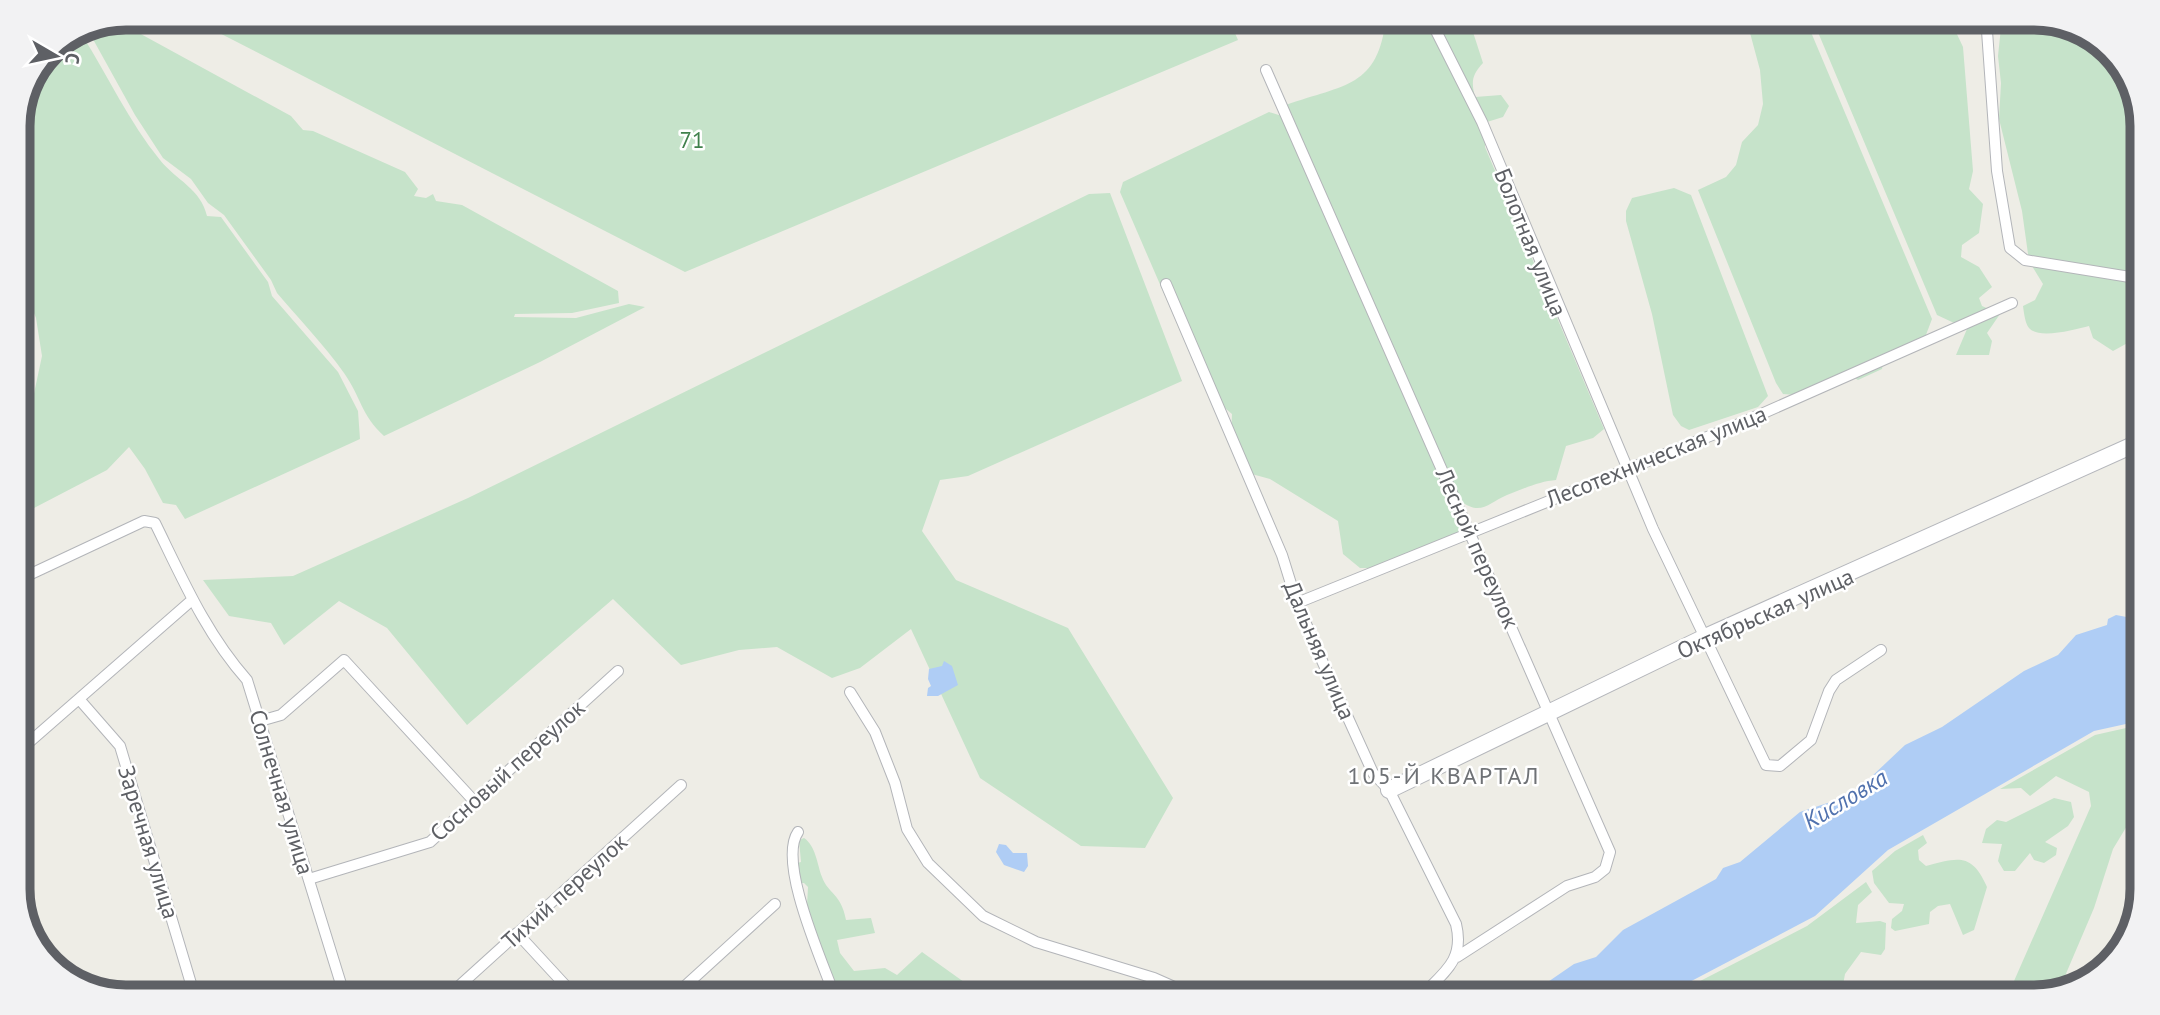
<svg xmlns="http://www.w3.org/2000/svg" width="2160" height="1015" font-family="'PT Sans',sans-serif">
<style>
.green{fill:#c6e3ca}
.water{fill:#afcdf5}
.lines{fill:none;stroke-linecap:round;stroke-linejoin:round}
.street-casing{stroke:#b3b5b9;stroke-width:12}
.secondary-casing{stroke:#b5b7bc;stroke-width:18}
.street{stroke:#fff;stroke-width:10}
.secondary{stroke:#fff;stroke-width:16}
.labels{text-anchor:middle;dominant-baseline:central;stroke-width:5;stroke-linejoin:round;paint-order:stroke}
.park-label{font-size:23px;fill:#40814c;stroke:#fff}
.street-label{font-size:23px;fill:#5e6065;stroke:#fff}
.neighbourhood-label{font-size:24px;letter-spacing:2px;fill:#6f7276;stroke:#fff}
.water-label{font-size:24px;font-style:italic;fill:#5172ae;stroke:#fff}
.rim{fill:none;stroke:#5e6065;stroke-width:9}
</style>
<rect width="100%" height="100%" fill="#eeede6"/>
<!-- green -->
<path class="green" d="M 1228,17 L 1238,40 L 685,272 L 190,18 Z
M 1386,18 L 1477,18 L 1478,22 L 1472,29 L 1483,63 C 1472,75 1471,81 1475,97 L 1501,95 L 1509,106 L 1503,117 L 1487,122 L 1485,147 L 1604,429 L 1593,438 L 1566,446 L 1556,480 C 1540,481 1523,489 1507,495 C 1490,502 1481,516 1462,502 L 1286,105 C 1345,84 1378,88 1386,18 Z
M 1746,18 L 1805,18 L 1932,319 L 1924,340 L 1884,358 L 1882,369 L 1858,380 L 1846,373 L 1795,395 L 1783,394 L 1776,383 L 1698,190 L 1726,177 L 1736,165 L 1742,142 L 1758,125 L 1763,104 L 1760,70 Z
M 1812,18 L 1956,18 L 1955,30 L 1963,47 L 1973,171 L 1969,189 L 1983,204 L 1979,233 L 1962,245 L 1961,257 L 1979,267 L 1992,287 L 1979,298 L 1982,306 L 2000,314 L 1987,333 L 1992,341 L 1989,355 L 1956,355 L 1967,329 L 1937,315 Z
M 2002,18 L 2035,18 L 2082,28 L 2125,66 L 2142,119 L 2142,335 L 2113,351 L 2093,338 L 2089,326 C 2076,329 2039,340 2029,328 C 2025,323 2024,313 2023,306 L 2035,300 L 2043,284 L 2029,261 L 2022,211 L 1999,119 L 2001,83 L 1998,56 Z
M 117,21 L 291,116 L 303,130 L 313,131 L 405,172 L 418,189 L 414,196 L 426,198 L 433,194 L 436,201 L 462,205 L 618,291 L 619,303 L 572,313 L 515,314 L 514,317 L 576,318 L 629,304 L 645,307 L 540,362 L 384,436 C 361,415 361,397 344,373 C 324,345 299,319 277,293 L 271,280 L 224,215 L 208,203 L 191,179 L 163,158 L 135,115 L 89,32 Z
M 82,35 C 108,76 129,122 160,160 C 176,180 201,189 207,216 L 221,217 L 268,282 L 272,296 L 338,372 L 358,411 L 360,439 L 185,519 L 176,505 L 163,503 L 145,469 L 129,447 L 107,470 L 34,508 L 23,445 L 42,356 L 36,318 L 18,273 L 18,119 L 49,49 Z
M 1269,112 L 1282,116 L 1461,527 L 1454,542 L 1375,568 L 1360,568 L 1343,554 L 1338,521 L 1270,479 L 1248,473 L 1231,441 L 1232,414 L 1207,393 L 1120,192 L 1123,182 Z
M 1674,188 L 1691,195 L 1768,396 L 1758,407 L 1689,430 L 1681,426 L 1673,415 L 1652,314 L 1626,221 L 1626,211 L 1632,198 Z
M 1110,193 L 1182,381 L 968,476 L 940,480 L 922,531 L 956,580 L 1068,628 L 1173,798 L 1145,848 L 1081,846 L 980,778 L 911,629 L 860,668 L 832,678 L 777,647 L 739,650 L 681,665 L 613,599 L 467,725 L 387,628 L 339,601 L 284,645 L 271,623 L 229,616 L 203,580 L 293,576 L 468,498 L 1089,194 Z
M 18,304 L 20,336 L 30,350 L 26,366 L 18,370 Z
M 2135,726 L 2142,728 L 2142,801 L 2113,849 L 2094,908 L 2059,990 L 2035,997 L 2007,997 L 2091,806 L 2089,792 L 2056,776 L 2030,796 L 2021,788 L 2000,789 L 2095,735 Z
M 2054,798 L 2071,802 L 2074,817 L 2068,826 L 2045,842 L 2057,848 L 2056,855 L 2044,863 L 2034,860 L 2030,853 L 2015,871 L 2004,871 L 1998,861 L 2002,844 L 1982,843 L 1986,829 L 1997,820 L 2006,822 Z
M 1923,835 L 1927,843 L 1918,850 L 1919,860 L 1926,866 C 1959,857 1972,853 1987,887 L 1974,930 L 1963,935 L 1950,904 L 1938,906 L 1930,912 L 1929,924 L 1895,931 L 1891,928 L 1892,919 L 1902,911 L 1904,904 L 1889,903 L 1874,883 L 1872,871 L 1895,851 Z
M 804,838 C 816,846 817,864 822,877 C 828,894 841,893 846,920 L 871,918 L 875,933 L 837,940 L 840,953 L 854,971 L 885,968 L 897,975 L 922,952 L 985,997 L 837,997 L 807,905 L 808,887 L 804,883 L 799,883 L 797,863 L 801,862 L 799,840 Z
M 1866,882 L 1872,892 L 1858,905 L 1856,923 L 1880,921 L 1886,923 L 1885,949 L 1881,955 L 1861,952 L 1845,974 L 1841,996 L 1854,997 L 1810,997 L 1806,994 L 1801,997 L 1669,997 L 1807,926 Z"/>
<!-- water -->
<path class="water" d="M 2116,615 L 2137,619 L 2142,616 L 2142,724 L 2135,722 L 2094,731 L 1888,850 L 1815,916 L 1661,997 L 1526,997 L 1574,964 L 1596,957 L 1623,930 L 1716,879 L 1723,868 L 1740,862 L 1800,812 L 1852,795 L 1905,745 L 1942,727 L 2024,671 L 2058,655 L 2076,635 L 2107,625 L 2108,619 Z
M 944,661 L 952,666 L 958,685 L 938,696 L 927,696 L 928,688 L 931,686 L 928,679 L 929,669 L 942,666 Z
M 999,844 L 1006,845 L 1013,853 L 1027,853 L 1028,866 L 1024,872 L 1004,865 L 996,852 Z"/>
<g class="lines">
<defs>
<path id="street" d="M 1429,17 L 1482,122 L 1653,529 L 1766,765 L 1780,766 L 1811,740 L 1829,691 L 1836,680 L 1881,650
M 1986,17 L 1997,171 L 2010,248 L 2025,260 L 2142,279
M 1266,70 L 1610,852 L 1605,869 L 1595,877 L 1567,886 L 1457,957
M 1166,284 L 1282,555 L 1297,603 L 1319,654 L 1373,773 L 1389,790 L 1456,924 C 1465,961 1443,973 1420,997
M 18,580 L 144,521 L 155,523 C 182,578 206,634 247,680 L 345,997
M 1297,603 L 1732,427 L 2012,303
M 850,692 L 875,732 L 895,783 L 907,829 L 928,863 L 983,916 L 1036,942 L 1154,978 L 1197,997
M 79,699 L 120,746 L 195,997
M 260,721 L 281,715 L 344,660 L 474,801
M 18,752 L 192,600
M 798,832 C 777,862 823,963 835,997
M 309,879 L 430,842 L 618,671
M 517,933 L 576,997
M 447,997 L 681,785
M 673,997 L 775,904"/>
<path id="secondary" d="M 1389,790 L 1703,638 L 2142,441"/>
</defs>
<!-- street casing -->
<use href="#street" class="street-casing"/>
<!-- secondary casing -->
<use href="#secondary" class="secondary-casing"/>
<!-- street -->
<use href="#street" class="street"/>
<!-- secondary -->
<use href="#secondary" class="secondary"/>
</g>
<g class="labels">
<!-- park labels -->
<g class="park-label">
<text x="692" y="139">71</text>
</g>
<!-- street labels -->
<g class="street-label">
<text transform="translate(1531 242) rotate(68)">Болотная улица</text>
<text transform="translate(1656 456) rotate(-22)">Лесотехническая улица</text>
<text transform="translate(1478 548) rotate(66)">Лесной переулок</text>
<text transform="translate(1765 613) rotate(-24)">Октябрьская улица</text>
<text transform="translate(1320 650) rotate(67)">Дальняя улица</text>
<text transform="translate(507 770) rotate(-42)">Сосновый переулок</text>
<text transform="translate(282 792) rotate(73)">Солнечная улица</text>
<text transform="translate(149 842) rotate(73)">Заречная улица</text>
<text transform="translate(564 891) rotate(-42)">Тихий переулок</text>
</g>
<!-- neighbourhood labels -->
<g class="neighbourhood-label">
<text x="1444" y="775">105-Й КВАРТАЛ</text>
</g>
<!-- water labels -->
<g class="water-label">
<text transform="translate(1845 799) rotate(-31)">Кисловка</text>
</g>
</g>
<!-- crop -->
<path d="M0 0H2160V1015H0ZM126 30H2034A96 96 0 0 1 2130 126V889A96 96 0 0 1 2034 985H126A96 96 0 0 1 30 889V126A96 96 0 0 1 126 30Z" fill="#f2f2f3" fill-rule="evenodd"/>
<path class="rim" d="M126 30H2034A96 96 0 0 1 2130 126V889A96 96 0 0 1 2034 985H126A96 96 0 0 1 30 889V126A96 96 0 0 1 126 30Z"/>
<!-- north arrow -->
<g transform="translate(56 56) rotate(99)" stroke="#ffffff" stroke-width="5" paint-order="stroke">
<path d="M0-5L12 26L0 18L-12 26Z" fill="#5e6065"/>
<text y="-10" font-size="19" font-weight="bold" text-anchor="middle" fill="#5e6065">С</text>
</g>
</svg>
